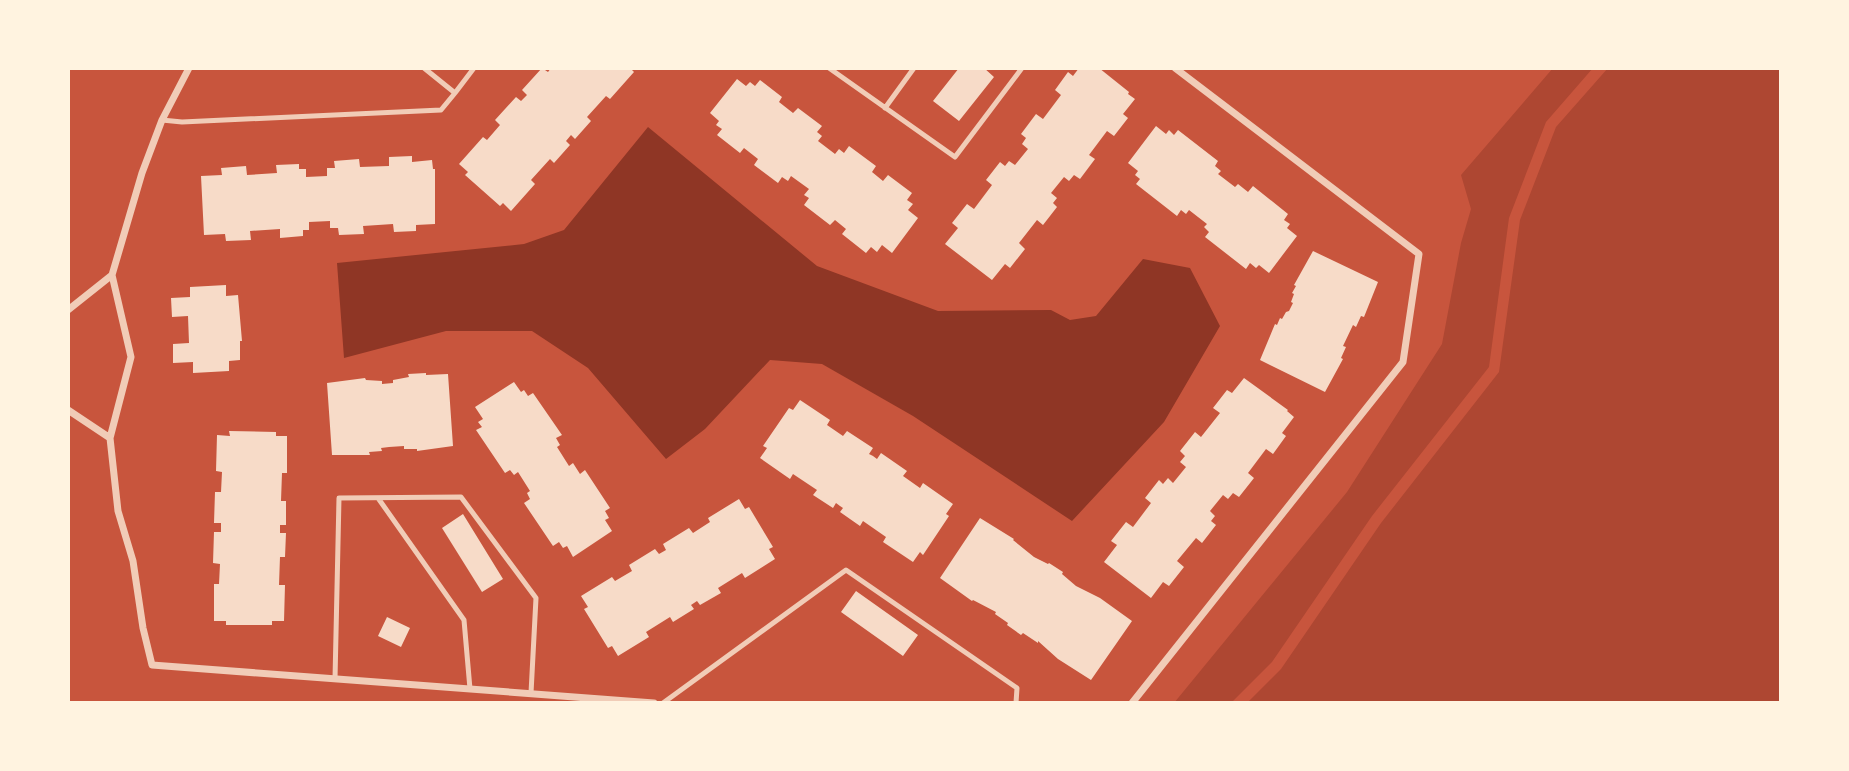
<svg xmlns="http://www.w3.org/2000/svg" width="1849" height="771" font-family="'DM Sans',sans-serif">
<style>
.green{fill:#ae4732}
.water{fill:#8f3625}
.building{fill:#f7dbc8}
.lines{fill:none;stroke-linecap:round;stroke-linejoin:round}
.service{stroke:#f1ccb7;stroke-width:5}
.minor{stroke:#f1ccb7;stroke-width:7}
</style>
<rect width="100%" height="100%" fill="#c8553d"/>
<!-- green -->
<path class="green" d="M 1553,68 L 1593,68 L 1546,122 L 1509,218 L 1489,367 L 1372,516 L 1272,662 L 1231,703 L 1174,703 L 1347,492 L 1442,344 L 1461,243 L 1471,209 L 1461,175 Z
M 1608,68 L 1781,68 L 1781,703 L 1247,703 L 1281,669 L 1381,523 L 1499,372 L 1520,220 L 1556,127 Z"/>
<!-- water -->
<path class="water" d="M 648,127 L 817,266 L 938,311 L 1051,310 L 1070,320 L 1096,316 L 1143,259 L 1190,268 L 1220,326 L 1164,422 L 1072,521 L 913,416 L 822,364 L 770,360 L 705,429 L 666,459 L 588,368 L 532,331 L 446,331 L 344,358 L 337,263 L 524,244 L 564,230 Z"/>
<!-- building -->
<path class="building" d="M 542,68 L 548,72 L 551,68 L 630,68 L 634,72 L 610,99 L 606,96 L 587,117 L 591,121 L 575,139 L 571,135 L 566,141 L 570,145 L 554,163 L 550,159 L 531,180 L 535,184 L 511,211 L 503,203 L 500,206 L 465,175 L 468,172 L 459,164 L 483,137 L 487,140 L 500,125 L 495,120 L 516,97 L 521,101 L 527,95 L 522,90 Z
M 959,68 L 984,68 L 994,77 L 959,121 L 933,101 Z
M 1079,68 L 1099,68 L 1129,92 L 1128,94 L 1135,99 L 1123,114 L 1128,118 L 1114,136 L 1107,131 L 1089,155 L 1095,159 L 1080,179 L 1074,175 L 1069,181 L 1064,177 L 1051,193 L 1057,198 L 1053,203 L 1057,207 L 1043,225 L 1037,220 L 1019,243 L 1025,249 L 1010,268 L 1005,264 L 992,280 L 945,244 L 958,228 L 952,223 L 967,204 L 974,209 L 992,185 L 986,180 L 1000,162 L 1005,166 L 1009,161 L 1015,165 L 1028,149 L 1022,144 L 1026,138 L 1021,134 L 1036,114 L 1043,119 L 1061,95 L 1055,90 L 1068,72 L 1073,76 Z
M 737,79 L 746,86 L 750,82 L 755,86 L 760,80 L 782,97 L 779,102 L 793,113 L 798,108 L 822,126 L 817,132 L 822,136 L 818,141 L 835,154 L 839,149 L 844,153 L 849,146 L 876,166 L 872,172 L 883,181 L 888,175 L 912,193 L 907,200 L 913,204 L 908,210 L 918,218 L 892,253 L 882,245 L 877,252 L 871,247 L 866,253 L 842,234 L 846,229 L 835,220 L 830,225 L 804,205 L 809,198 L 804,195 L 809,189 L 791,176 L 788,181 L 782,177 L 778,183 L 754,165 L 758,159 L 744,148 L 740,153 L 717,135 L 722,129 L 716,125 L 719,121 L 710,113 Z
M 1156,126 L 1166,134 L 1169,130 L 1174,135 L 1178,130 L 1218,161 L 1215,166 L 1221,171 L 1218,174 L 1235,187 L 1238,184 L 1248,192 L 1253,186 L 1288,214 L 1284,220 L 1290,224 L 1287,228 L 1297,236 L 1269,273 L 1259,265 L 1256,268 L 1250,263 L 1246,269 L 1205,237 L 1209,232 L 1204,227 L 1207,224 L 1189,210 L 1186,214 L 1181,210 L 1177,216 L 1136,184 L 1140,179 L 1135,175 L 1138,171 L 1128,163 Z
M 412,156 L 412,162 L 432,160 L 433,169 L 435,169 L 435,224 L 416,225 L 416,231 L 394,232 L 393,224 L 363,226 L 364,234 L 339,235 L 338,228 L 330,228 L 330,221 L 309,222 L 309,230 L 303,230 L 303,236 L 280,238 L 280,229 L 250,231 L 251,240 L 226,241 L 225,234 L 204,235 L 201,176 L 222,175 L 221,168 L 246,166 L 247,175 L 277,173 L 276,165 L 299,164 L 299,169 L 306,169 L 306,177 L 327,176 L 327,168 L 335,168 L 334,161 L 359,159 L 360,167 L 389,166 L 389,157 Z
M 1313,251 L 1378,282 L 1364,317 L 1361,316 L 1356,327 L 1353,325 L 1343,346 L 1346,347 L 1341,358 L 1343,359 L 1325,392 L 1260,360 L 1275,324 L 1277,325 L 1280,318 L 1282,319 L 1286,312 L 1289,311 L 1293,303 L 1291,302 L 1294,294 L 1292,293 L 1296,286 L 1294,285 Z
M 226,285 L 226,296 L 238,295 L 242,341 L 240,341 L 240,360 L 229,361 L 229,371 L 193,373 L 193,362 L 173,363 L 173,344 L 189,343 L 188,316 L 172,317 L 171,298 L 190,297 L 190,287 Z
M 426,373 L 426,375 L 448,374 L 453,446 L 417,451 L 417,449 L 404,449 L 404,446 L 389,447 L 381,448 L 382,451 L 369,452 L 370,455 L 332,455 L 327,383 L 365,378 L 366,380 L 382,381 L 382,384 L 393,383 L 393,380 L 409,377 L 408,374 Z
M 1244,378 L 1288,410 L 1287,411 L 1294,417 L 1282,433 L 1286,436 L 1273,454 L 1266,449 L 1248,473 L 1254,478 L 1239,497 L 1233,493 L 1228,499 L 1223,495 L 1210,511 L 1215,516 L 1211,521 L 1216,525 L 1202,543 L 1196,538 L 1177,561 L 1184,567 L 1169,586 L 1163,582 L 1151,598 L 1104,562 L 1117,545 L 1111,541 L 1126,522 L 1133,527 L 1151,503 L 1145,498 L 1159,480 L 1163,484 L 1168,478 L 1173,483 L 1186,467 L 1180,462 L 1185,456 L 1180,451 L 1195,432 L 1201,437 L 1220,413 L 1213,408 L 1227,390 L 1232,393 Z
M 514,382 L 521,392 L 524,390 L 528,396 L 533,393 L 562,435 L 556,438 L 560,445 L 557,447 L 569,466 L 573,463 L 580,474 L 585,470 L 610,508 L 605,511 L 609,518 L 605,520 L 612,531 L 573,557 L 567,546 L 563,548 L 559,542 L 553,546 L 524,503 L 530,499 L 527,493 L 530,491 L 518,472 L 514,475 L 510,470 L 505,473 L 476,430 L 482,427 L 478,422 L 483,419 L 475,407 Z
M 800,400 L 830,420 L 827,425 L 843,436 L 847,431 L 873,448 L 869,454 L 873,456 L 877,459 L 881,453 L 907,471 L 903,476 L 920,488 L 923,483 L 953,504 L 946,514 L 949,516 L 923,555 L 920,552 L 913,562 L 883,542 L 886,537 L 863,521 L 860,526 L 840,512 L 843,508 L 840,506 L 836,503 L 833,508 L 813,495 L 817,490 L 793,474 L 790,479 L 760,458 L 767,448 L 763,446 L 789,408 L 793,410 Z
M 229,431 L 276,432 L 276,436 L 287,436 L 287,473 L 282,473 L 281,501 L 286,501 L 286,525 L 280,525 L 280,533 L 286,533 L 285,557 L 280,557 L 279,585 L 285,585 L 284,621 L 272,621 L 272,625 L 226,625 L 226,621 L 214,621 L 214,584 L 219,584 L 220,564 L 213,563 L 214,532 L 221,532 L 221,523 L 214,523 L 215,492 L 221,492 L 222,472 L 216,471 L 217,435 L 230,436 Z
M 739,499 L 745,509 L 749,507 L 773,547 L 769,549 L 775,559 L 745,578 L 742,573 L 718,588 L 721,593 L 700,605 L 697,601 L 691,605 L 694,609 L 673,622 L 670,617 L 646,632 L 649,637 L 618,656 L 612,646 L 608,648 L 584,609 L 588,607 L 581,596 L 612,577 L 615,581 L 632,571 L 629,565 L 655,549 L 659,554 L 666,550 L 663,544 L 689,528 L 693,533 L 710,522 L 708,518 Z
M 463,514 L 503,579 L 482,592 L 442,528 Z
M 980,518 L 1014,539 L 1013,540 L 1034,557 L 1048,564 L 1049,563 L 1063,572 L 1062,574 L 1076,586 L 1100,598 L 1132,621 L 1091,680 L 1058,659 L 1038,641 L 1038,643 L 1023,633 L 1021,635 L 1007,625 L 1008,623 L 995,614 L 996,612 L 973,600 L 972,601 L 940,578 Z
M 856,591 L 918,635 L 903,656 L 841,612 Z
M 387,617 L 410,628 L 401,647 L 378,636 Z"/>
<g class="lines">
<!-- service -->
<path class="service" d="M 424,68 L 455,93 L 474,68
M 829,68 L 955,157 L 1022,68
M 885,108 L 914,68
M 162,120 L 182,122 L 441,110 L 455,93
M 378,498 L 464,620 L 470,689
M 335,679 L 339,498 L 461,497 L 536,598 L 531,693
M 663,703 L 846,570 L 1017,688 L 1016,703"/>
<!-- minor -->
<path class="minor" d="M 189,68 L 162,120 L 142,173 L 112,275 L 131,357 L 110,438 L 118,511 L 133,561 L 143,628 L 152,665 L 654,703
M 68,310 L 112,275
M 68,410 L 110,438
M 1132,703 L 1403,362 L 1419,254 L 1175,68"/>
</g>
<!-- border -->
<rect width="1849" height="771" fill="none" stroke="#fff3e0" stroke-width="140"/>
</svg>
